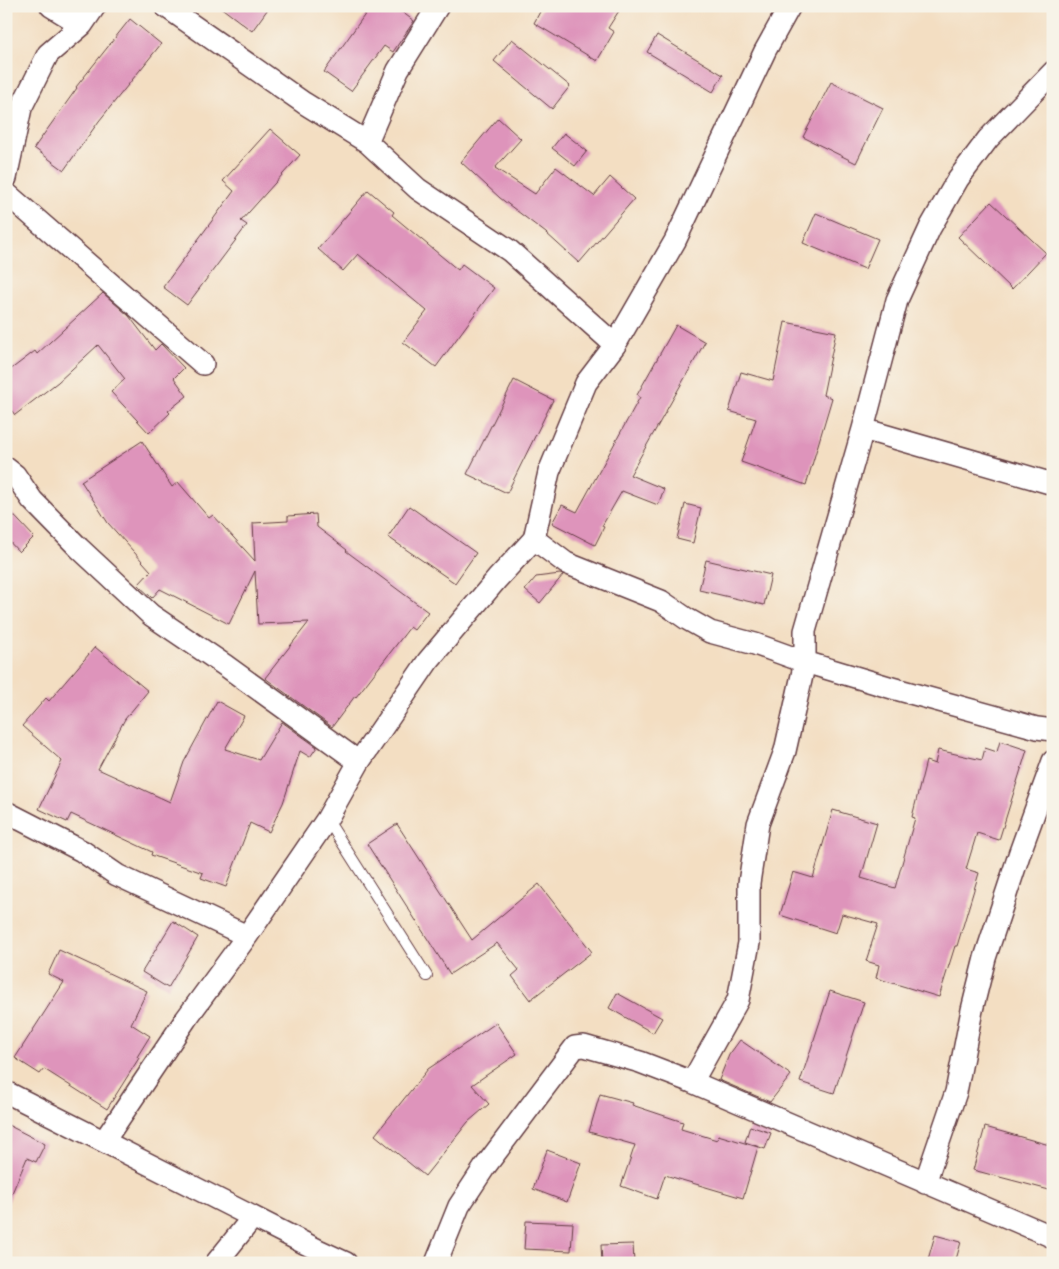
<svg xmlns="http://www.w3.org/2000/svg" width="1059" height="1269" font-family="Cardo,serif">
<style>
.building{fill:#de94bb}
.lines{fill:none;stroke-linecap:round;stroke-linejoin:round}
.service-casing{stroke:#633c42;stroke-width:12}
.minor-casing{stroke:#633c42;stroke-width:24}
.service{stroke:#fff;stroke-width:10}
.minor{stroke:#fff;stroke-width:21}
</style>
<rect width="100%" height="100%" fill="#f7f3e8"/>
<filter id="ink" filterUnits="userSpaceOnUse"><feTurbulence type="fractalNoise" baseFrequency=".02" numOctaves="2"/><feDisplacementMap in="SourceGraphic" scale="10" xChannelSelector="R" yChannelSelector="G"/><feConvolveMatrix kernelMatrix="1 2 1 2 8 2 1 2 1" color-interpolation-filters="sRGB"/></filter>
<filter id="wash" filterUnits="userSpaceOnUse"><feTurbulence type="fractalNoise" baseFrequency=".0096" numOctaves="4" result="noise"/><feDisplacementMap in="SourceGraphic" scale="20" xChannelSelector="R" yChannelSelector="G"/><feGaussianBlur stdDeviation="1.12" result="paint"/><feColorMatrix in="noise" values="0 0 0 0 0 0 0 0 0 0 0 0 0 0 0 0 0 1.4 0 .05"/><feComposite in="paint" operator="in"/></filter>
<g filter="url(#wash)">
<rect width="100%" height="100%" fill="#f3dec2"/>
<g id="blocks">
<!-- building -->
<path class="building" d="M 219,6 L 270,6 L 252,31 Z
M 371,6 L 394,6 L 414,21 L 393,52 L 384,46 L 351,91 L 324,72 Z
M 543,6 L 622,6 L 608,28 L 614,32 L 597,61 L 534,23 Z
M 130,19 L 161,44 L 99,121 L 64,170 L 34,148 L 77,88 L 76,87 Z
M 657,35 L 723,75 L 713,92 L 647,52 Z
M 512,39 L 570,86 L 552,109 L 494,61 Z
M 831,82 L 883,108 L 856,163 L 803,137 Z
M 498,118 L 521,139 L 495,168 L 535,194 L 556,167 L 594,196 L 610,177 L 634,199 L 579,263 L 546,233 L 500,198 L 461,162 Z
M 270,129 L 300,155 L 241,221 L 247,225 L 187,305 L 163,287 L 234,191 L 223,181 Z
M 564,133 L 587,151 L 575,166 L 552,148 Z
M 368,190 L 394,212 L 392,215 L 458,270 L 462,264 L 494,288 L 436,367 L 403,342 L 427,311 L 358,254 L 343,271 L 318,249 Z
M 991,202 L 1046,253 L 1012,289 L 958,237 Z
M 816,213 L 878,239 L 865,269 L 803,243 Z
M 103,293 L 129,316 L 155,350 L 161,344 L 184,368 L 174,378 L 187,396 L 168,411 L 170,413 L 149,433 L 111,392 L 125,379 L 98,345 L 58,382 L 15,415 L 6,403 L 6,373 L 35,351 L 37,354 Z
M 785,322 L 836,332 L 823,395 L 832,398 L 806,485 L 741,462 L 756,419 L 729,411 L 741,372 L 773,381 Z
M 676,325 L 705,342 L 630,475 L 664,489 L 658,505 L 622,491 L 602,526 L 604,527 L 595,545 L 552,523 L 562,505 L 577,512 L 640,397 L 637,395 Z
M 514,380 L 553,400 L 507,493 L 467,474 Z
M 142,441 L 172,487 L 178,482 L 209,518 L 213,515 L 255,561 L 253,523 L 288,521 L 288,516 L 316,514 L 317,527 L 347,550 L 346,551 L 428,612 L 414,630 L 410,627 L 356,697 L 355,696 L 332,727 L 265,678 L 309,622 L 258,624 L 255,571 L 229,624 L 160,589 L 152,598 L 138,585 L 151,571 L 108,523 L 81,481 Z
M 685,504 L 701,508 L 693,543 L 677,539 Z
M 409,506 L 476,553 L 455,583 L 388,537 Z
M 6,507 L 34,537 L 19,552 L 6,538 Z
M 706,560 L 771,575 L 764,605 L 699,590 Z
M 560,574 L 563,575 L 540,603 L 525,590 L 536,577 Z
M 95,647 L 148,691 L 125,719 L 98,769 L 170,802 L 184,762 L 217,701 L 244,716 L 225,749 L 259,760 L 282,722 L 317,747 L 310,757 L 300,751 L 283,803 L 269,832 L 250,823 L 226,887 L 201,878 L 203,873 L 151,855 L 152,852 L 71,814 L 67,822 L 39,809 L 62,761 L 22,726 L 46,698 L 49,701 Z
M 1000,741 L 1027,750 L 999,840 L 977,833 L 966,869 L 979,873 L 957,946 L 955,946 L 939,997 L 876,978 L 879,965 L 866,961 L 878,924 L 842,914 L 836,933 L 780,915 L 793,872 L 813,878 L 833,810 L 877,823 L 861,878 L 895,888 L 915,818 L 912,817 L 926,761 L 935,764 L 938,750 L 982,760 L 985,748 L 997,752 Z
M 397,824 L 472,940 L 539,884 L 592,952 L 530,1000 L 512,976 L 519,970 L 497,943 L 450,974 L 367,844 Z
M 173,921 L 198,937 L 168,988 L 142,972 Z
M 59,950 L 147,991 L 131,1024 L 150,1036 L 137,1057 L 139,1058 L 107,1109 L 44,1069 L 40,1074 L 15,1058 L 64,982 L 48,974 Z
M 830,991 L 864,1002 L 834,1093 L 800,1082 Z
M 617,993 L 662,1018 L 653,1033 L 609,1008 Z
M 496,1023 L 517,1054 L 472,1085 L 489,1104 L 468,1122 L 425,1176 L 375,1135 L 428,1069 Z
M 740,1040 L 791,1075 L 770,1102 L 719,1080 L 729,1055 Z
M 600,1094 L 633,1103 L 632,1105 L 683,1122 L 681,1129 L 717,1140 L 718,1135 L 758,1147 L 743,1198 L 665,1175 L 657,1199 L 621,1186 L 635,1145 L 589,1132 Z
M 6,1124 L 45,1144 L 36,1162 L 27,1158 L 6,1207 Z
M 750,1126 L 771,1133 L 765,1149 L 745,1142 Z
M 985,1127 L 1053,1146 L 1053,1191 L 973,1170 Z
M 547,1150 L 581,1163 L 567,1202 L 533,1189 Z
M 526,1221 L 573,1223 L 571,1251 L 524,1249 Z
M 935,1235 L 961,1242 L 955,1263 L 927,1263 Z
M 633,1244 L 634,1263 L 602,1263 L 601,1245 Z"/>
</g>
</g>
<g filter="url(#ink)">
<use href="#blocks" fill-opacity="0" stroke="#633c42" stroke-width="1"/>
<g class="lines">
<defs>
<path id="service" d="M 327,819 L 427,976"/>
<path id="minor" d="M 51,6 L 82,25
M 165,6 L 304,103 L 367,142 L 418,189 L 510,251 L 615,345
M 367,142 L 398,70 L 438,6
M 6,178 L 21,108 L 48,54 L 82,25 L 95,6
M 6,193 L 203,364
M 863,429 L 1053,484
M 6,468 L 15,475 L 32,500 L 79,548 L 151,615 L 226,666 L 359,762
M 534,539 L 566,563 L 661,601 L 687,619 L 710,632 L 755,644 L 805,662 L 892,688 L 1037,728 L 1053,730
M 6,812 L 82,851 L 117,875 L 247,936
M 692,1082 L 738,1000 L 749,943 L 749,883 L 758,824 L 785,751 L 805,662 L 805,631 L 863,429 L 897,300 L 930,228 L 958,179 L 988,139 L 1053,72
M 6,1092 L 320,1251 L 346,1263
M 104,1141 L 186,1019 L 247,936 L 327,819 L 359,762 L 428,661 L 497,579 L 534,539 L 549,472 L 586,383 L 615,345 L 675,241 L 765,51 L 790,6
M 925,1183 L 956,1092 L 972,1010 L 985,958 L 1020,852 L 1053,761
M 216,1263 L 253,1217
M 436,1263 L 459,1206 L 484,1168 L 575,1047 L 584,1046 L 640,1062 L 692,1082 L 1053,1237"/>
</defs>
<!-- service casing -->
<use href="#service" class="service-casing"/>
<!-- minor casing -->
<use href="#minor" class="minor-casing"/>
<!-- service -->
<use href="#service" class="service"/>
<!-- minor -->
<use href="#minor" class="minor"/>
</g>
</g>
<!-- margin -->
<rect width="1059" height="1269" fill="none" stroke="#f7f3e8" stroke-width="25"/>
</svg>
